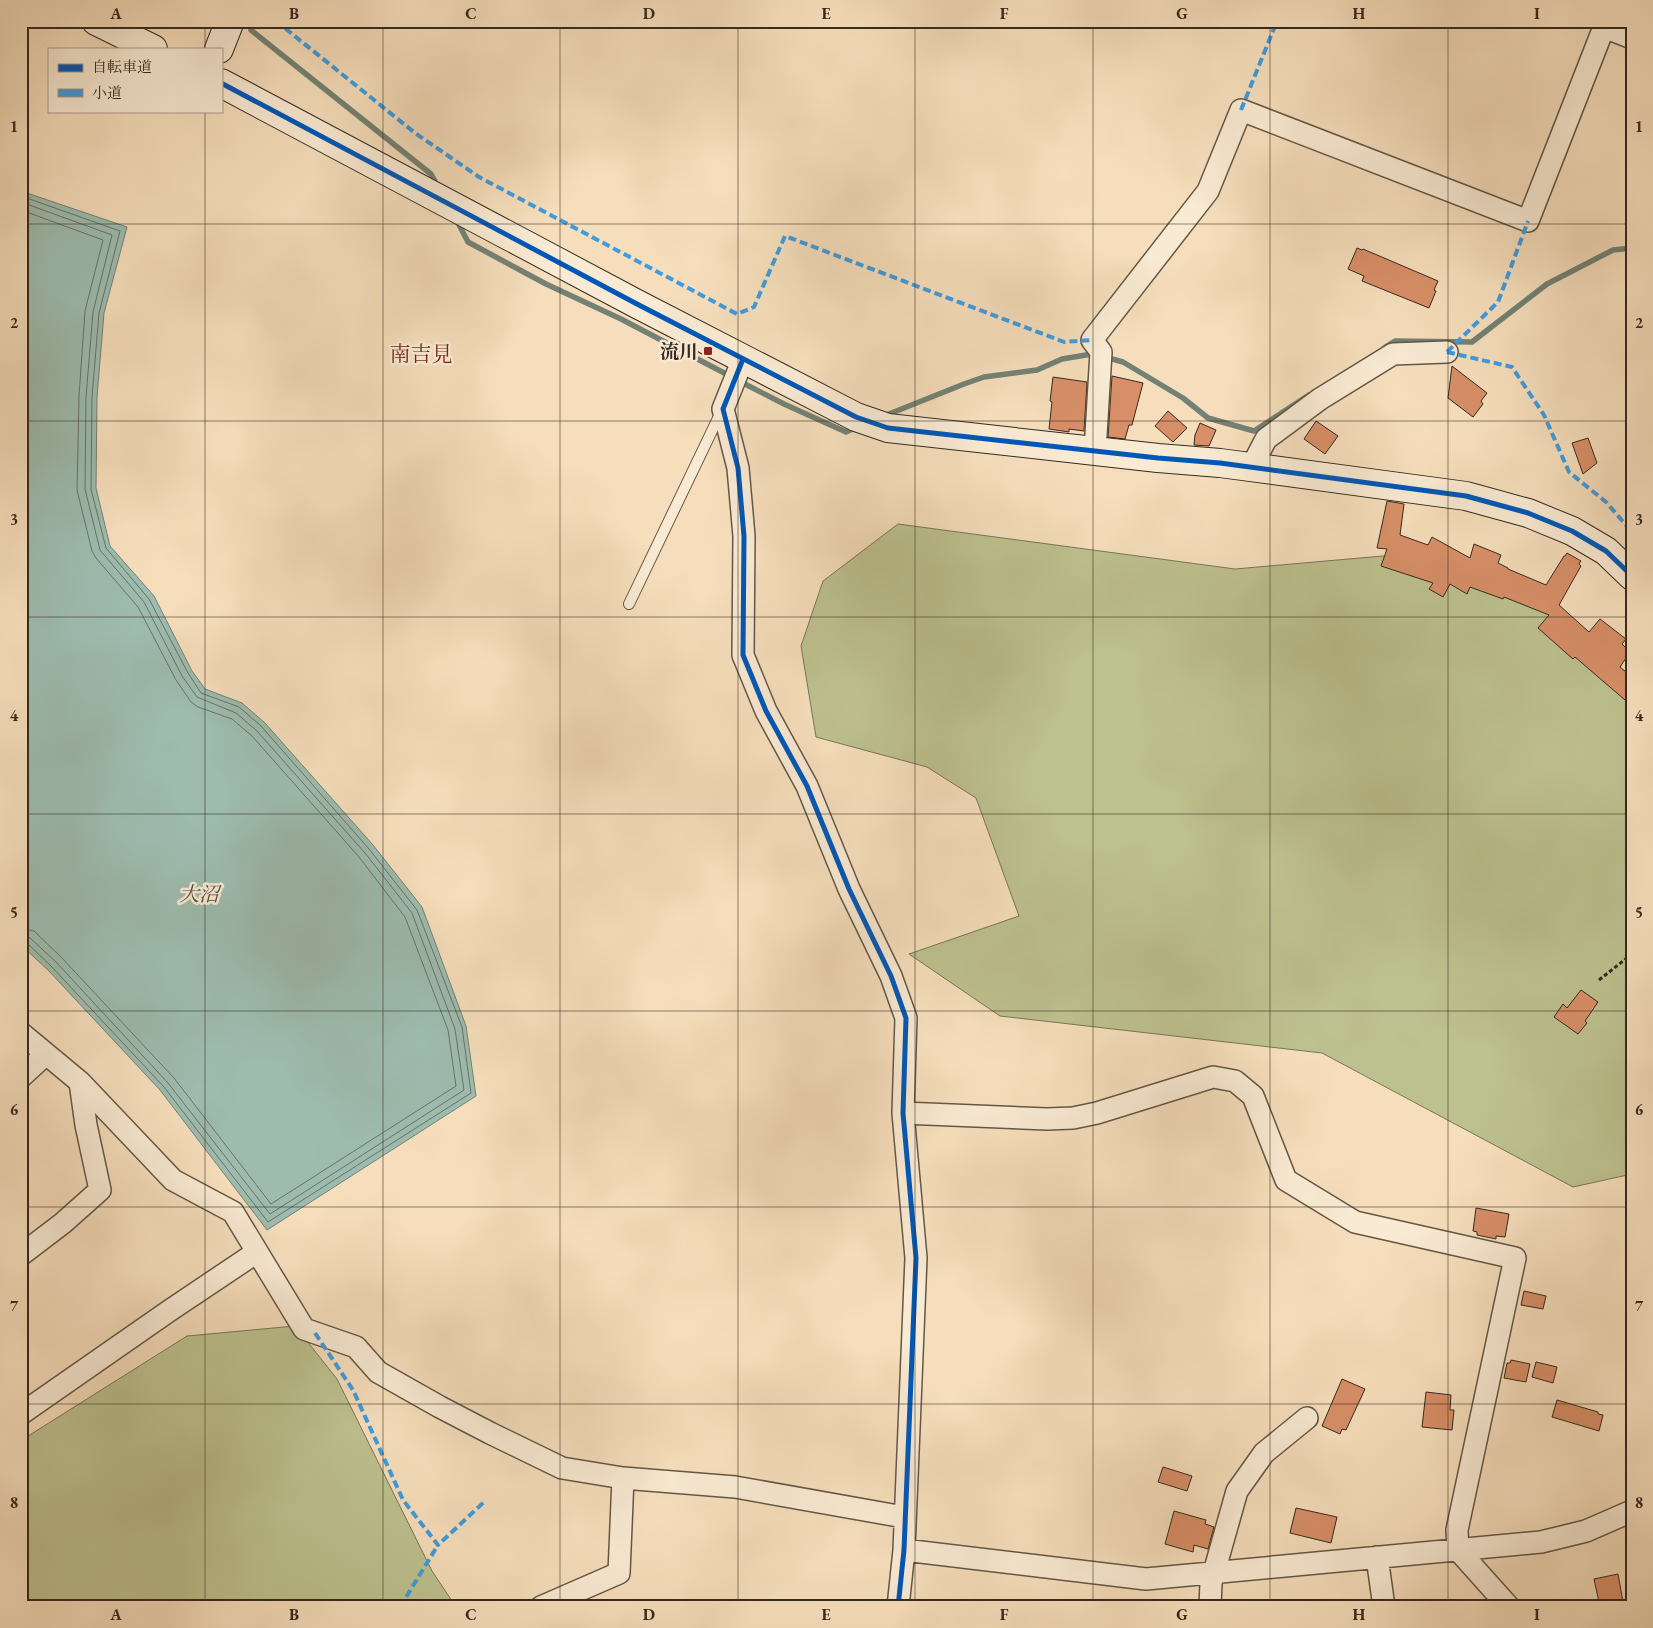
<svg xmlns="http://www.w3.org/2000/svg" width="1653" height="1628" font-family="'EB Garamond','Noto Serif JP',serif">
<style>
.green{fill:#bdc18f;stroke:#787657}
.water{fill:#9dbcaf;stroke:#738275}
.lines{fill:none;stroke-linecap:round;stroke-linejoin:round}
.shore{stroke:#687367;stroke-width:1}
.stream{stroke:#738275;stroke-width:5.5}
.building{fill:#d88f68;stroke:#342a1f}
.lane-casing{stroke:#645746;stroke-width:12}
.street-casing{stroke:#645746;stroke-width:24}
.secondary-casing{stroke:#342a1f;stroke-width:30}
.path{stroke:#342a1f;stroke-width:3;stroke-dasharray:4 2.5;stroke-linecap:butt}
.lane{stroke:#f9ead3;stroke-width:10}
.street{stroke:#f9ead3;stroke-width:21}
.secondary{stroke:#f9ead3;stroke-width:28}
.quiet{stroke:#3e9ce0;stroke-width:4;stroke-dasharray:8 4;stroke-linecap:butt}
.cycleway-casing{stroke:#f9ead3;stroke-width:8}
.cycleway{stroke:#0057b8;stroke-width:5}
.grid{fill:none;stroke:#342a1f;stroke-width:1;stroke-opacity:0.55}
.poi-dot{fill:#8f2418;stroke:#f9ead3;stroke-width:2}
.labels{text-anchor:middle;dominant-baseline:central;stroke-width:5;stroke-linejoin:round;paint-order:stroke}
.poi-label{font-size:19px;font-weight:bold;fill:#342a1f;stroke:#f9ead3;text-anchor:end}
.water-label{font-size:20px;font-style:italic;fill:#4e4e43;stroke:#f9ead3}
.quarter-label{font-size:21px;fill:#7a1f14;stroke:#f9ead3}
.neatline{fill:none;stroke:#342a1f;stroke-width:2}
.grid-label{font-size:16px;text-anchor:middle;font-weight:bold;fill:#342a1f}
</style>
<rect width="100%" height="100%" fill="#f6debc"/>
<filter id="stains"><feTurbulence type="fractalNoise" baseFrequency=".004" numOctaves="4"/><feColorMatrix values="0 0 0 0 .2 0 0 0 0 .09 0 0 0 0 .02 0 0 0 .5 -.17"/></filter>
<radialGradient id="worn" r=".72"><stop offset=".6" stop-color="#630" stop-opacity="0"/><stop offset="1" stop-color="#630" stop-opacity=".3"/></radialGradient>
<!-- green -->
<path class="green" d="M 898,524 L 1235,569 L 1417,553 L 1544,602 L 1632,685 L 1632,1174 L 1573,1187 L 1322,1053 L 1000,1016 L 909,954 L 1019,916 L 976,798 L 927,767 L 816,737 L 801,646 L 823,581 Z
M 295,1326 L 337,1379 L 432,1571 L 456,1607 L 21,1607 L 21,1437 L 25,1438 L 187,1336 Z"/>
<!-- water -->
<path class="water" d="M 21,191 L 127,227 L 104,313 L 97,397 L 96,488 L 110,546 L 154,596 L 192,671 L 205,689 L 242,703 L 265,723 L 373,845 L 422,907 L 466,1026 L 476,1096 L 267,1230 L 160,1090 L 48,970 L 21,945 Z"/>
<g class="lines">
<!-- shore -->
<path class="shore" d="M 21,196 L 120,231 L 99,313 L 92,397 L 91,489 L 106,548 L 149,599 L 188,673 L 201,693 L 239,707 L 261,726 L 369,849 L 417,910 L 462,1027 L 471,1093 L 268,1222 L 164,1087 L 51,966 L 27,943 L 21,942
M 21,202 L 112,235 L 93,312 L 86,397 L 85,489 L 100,550 L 144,602 L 182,676 L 197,697 L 236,713 L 257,731 L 365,853 L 412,913 L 455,1029 L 464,1090 L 270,1214 L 168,1083 L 56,962 L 30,938 L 21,935
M 21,210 L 103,240 L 85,311 L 79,396 L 77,490 L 92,551 L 96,558 L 138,607 L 176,680 L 191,702 L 198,707 L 232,719 L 252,736 L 359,857 L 405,917 L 448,1030 L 456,1086 L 271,1204 L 174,1078 L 61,957 L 34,931 L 21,928"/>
<!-- stream -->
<path class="stream" d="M 251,30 L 431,174 L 438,187
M 456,219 L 468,242 L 546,284 L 621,319 L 730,376
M 1384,348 L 1395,341 L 1472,342 L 1547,284 L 1613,250 L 1632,248
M 1105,357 L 1123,362 L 1183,398 L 1208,418 L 1254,431 L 1309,395
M 739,381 L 784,404 L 846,432 L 857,427
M 884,416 L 964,384 L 984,377 L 1037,370 L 1062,359 L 1092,354 L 1096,355"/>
</g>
<!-- building -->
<path class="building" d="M 1357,248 L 1362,250 L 1363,249 L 1438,281 L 1434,290 L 1436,291 L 1429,308 L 1362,281 L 1364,276 L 1348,269 Z
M 1452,366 L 1487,393 L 1481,401 L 1483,404 L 1473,417 L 1448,398 Z
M 1112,376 L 1143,383 L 1132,425 L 1129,425 L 1125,439 L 1108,437 Z
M 1053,377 L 1087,382 L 1084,431 L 1069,429 L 1069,432 L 1049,429 L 1052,402 L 1050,401 Z
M 1168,411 L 1187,428 L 1173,442 L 1155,426 Z
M 1316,421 L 1338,436 L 1325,454 L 1304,439 Z
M 1200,423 L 1216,430 L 1209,446 L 1194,445 L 1195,435 Z
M 1588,438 L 1597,463 L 1583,474 L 1572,443 Z
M 1387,501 L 1404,504 L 1400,535 L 1428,545 L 1432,537 L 1470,558 L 1474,544 L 1501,555 L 1498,563 L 1508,568 L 1508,569 L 1546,585 L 1564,556 L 1565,556 L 1567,553 L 1581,561 L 1579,564 L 1581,566 L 1559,605 L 1589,632 L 1600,619 L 1626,639 L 1622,644 L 1630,652 L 1620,667 L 1632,677 L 1632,706 L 1575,657 L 1573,659 L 1538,628 L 1549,615 L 1504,597 L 1503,599 L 1470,587 L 1467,594 L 1450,584 L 1443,597 L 1429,589 L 1433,583 L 1381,566 L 1387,549 L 1377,548 Z
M 1581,990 L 1598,1002 L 1585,1021 L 1587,1023 L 1578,1034 L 1554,1017 L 1563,1004 L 1567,1008 Z
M 1476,1208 L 1509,1214 L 1505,1237 L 1496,1236 L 1496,1239 L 1477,1235 L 1477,1232 L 1473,1231 Z
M 1524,1291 L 1546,1296 L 1543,1309 L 1521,1305 Z
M 1511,1360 L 1530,1364 L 1526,1382 L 1504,1378 L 1507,1363 L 1510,1363 Z
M 1536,1362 L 1557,1367 L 1553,1383 L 1532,1377 Z
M 1342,1379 L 1365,1389 L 1346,1430 L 1342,1429 L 1340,1434 L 1322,1426 Z
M 1426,1392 L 1451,1395 L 1450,1410 L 1454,1410 L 1452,1430 L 1422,1427 Z
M 1557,1400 L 1598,1412 L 1598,1414 L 1603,1415 L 1599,1431 L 1552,1417 Z
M 1163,1467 L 1192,1476 L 1187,1491 L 1158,1482 Z
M 1296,1508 L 1337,1517 L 1331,1543 L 1290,1533 Z
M 1174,1511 L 1206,1520 L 1205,1524 L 1214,1527 L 1208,1549 L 1194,1545 L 1193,1552 L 1165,1544 Z
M 1618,1574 L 1623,1602 L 1619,1603 L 1620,1607 L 1600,1607 L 1594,1579 Z"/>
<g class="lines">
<defs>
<path id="lane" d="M 629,604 L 721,412"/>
<path id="street" d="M 743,359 L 723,409 L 738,468 L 744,536 L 743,655 L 766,711 L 807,786 L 849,889 L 891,976 L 906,1018 L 903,1113 L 916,1258 L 904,1550 L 898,1607
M 1095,451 L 1101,352 L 1092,340 L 1208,191 L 1241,110 L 1528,221 L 1604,27 L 1632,38
M 1251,468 L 1266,439 L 1320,399 L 1393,354 L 1447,352
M 21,1033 L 80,1082 L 173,1180 L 233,1212 L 304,1329 L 356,1347 L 378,1372 L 440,1407 L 490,1433 L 562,1468 L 623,1478 L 735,1487 L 904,1517
M 21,1077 L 46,1054
M 903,1113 L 1047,1119 L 1073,1118 L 1097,1113 L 1213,1077 L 1235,1081 L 1253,1096 L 1286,1180 L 1355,1222 L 1515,1258 L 1457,1530 L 1458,1550 L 1509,1607
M 21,1255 L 63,1223 L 100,1190 L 86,1125 L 80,1082
M 21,1414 L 169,1311 L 257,1252
M 904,1550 L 1146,1579 L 1541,1542 L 1586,1531 L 1632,1511
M 1377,1557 L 1384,1607
M 541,1607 L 619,1573 L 623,1478
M 1210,1607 L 1211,1583 L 1237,1491 L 1264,1453 L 1307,1418"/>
<path id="secondary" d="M 96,21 L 153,49
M 219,49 L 230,21
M 221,83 L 637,304 L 856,417 L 888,428 L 1158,458 L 1220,463 L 1466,496 L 1528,513 L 1572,531 L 1606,551 L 1632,576"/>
</defs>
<!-- lane casing -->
<use href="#lane" class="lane-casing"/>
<!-- street casing -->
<use href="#street" class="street-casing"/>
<!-- secondary casing -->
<use href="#secondary" class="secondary-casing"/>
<!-- path -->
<path class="path" d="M 1599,980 L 1632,954"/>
<!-- lane -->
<use href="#lane" class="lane"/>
<!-- street -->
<use href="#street" class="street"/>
<!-- secondary -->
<use href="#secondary" class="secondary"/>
<!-- quiet -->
<path class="quiet" d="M 276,21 L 415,133 L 479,177 L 737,314 L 754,307 L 785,236 L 1064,342 L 1092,340
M 1595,21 L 1604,27
M 1241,110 L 1277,21
M 1447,352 L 1512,367 L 1544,415 L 1569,472 L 1606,502 L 1632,532
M 1447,352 L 1498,302 L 1528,221
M 315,1333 L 353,1390 L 403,1500 L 438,1545 L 484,1502
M 400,1607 L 438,1545"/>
<defs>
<path id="cycleway" d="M 221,83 L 637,304 L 856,417 L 888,428 L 1158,458 L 1220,463 L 1466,496 L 1528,513 L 1572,531 L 1606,551 L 1632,576
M 743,359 L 723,409 L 738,468 L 744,536 L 743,655 L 766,711 L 807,786 L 849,889 L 891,976 L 906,1018 L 903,1113 L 916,1258 L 904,1550 L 898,1607"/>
</defs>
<!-- cycleway casing -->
<use href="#cycleway" class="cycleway-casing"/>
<!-- cycleway -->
<use href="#cycleway" class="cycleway"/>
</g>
<!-- grid -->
<path class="grid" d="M 205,21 L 205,49M 383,21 L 383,1607M 560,21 L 560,1607M 738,21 L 738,1607M 915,21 L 915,1607M 1093,21 L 1093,1607M 1270,21 L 1270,1607M 1448,21 L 1448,1607M 205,111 L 205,1607M 21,224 L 1632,224M 21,421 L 1632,421M 21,617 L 1632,617M 21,814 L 1632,814M 21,1011 L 1632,1011M 21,1207 L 1632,1207M 21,1404 L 1632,1404"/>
<!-- markers -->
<rect class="poi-dot" x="703" y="346" width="10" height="10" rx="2.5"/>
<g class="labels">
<!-- poi labels -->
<g class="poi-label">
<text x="698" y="351">流川</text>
</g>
<!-- water labels -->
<g class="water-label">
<text x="199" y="894">大沼</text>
</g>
<!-- quarter labels -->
<g class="quarter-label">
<text x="421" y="353">南吉見</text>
</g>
</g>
<!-- margin -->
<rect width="1653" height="1628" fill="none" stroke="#f6debc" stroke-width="55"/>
<!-- legend -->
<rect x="48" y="48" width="175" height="65" fill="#f9ead3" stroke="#aa9d8b"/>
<rect x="58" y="64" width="25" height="8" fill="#0057b8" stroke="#aa9d8b"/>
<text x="92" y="72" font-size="15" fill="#342a1f">自転車道</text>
<rect x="58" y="89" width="25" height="8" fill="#3e9ce0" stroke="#aa9d8b"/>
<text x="92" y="98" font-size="15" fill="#342a1f">小道</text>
<rect x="28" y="28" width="1598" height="1572" class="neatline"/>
<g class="grid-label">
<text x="116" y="19">A</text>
<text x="294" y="19">B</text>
<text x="471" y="19">C</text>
<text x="649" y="19">D</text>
<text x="826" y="19">E</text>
<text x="1004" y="19">F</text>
<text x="1182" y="19">G</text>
<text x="1359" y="19">H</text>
<text x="1537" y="19">I</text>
<text x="14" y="132">1</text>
<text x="1639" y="132">1</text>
<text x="14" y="328">2</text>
<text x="1639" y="328">2</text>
<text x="14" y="525">3</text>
<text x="1639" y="525">3</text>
<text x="14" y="721">4</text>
<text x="1639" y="721">4</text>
<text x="14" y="918">5</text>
<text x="1639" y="918">5</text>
<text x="14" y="1115">6</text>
<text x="1639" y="1115">6</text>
<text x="14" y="1311">7</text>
<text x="1639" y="1311">7</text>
<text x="14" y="1508">8</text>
<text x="1639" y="1508">8</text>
<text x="116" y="1620">A</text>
<text x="294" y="1620">B</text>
<text x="471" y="1620">C</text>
<text x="649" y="1620">D</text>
<text x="826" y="1620">E</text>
<text x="1004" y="1620">F</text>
<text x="1182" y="1620">G</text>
<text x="1359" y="1620">H</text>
<text x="1537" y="1620">I</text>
</g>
<rect width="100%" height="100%" filter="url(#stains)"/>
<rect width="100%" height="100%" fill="url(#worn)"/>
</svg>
